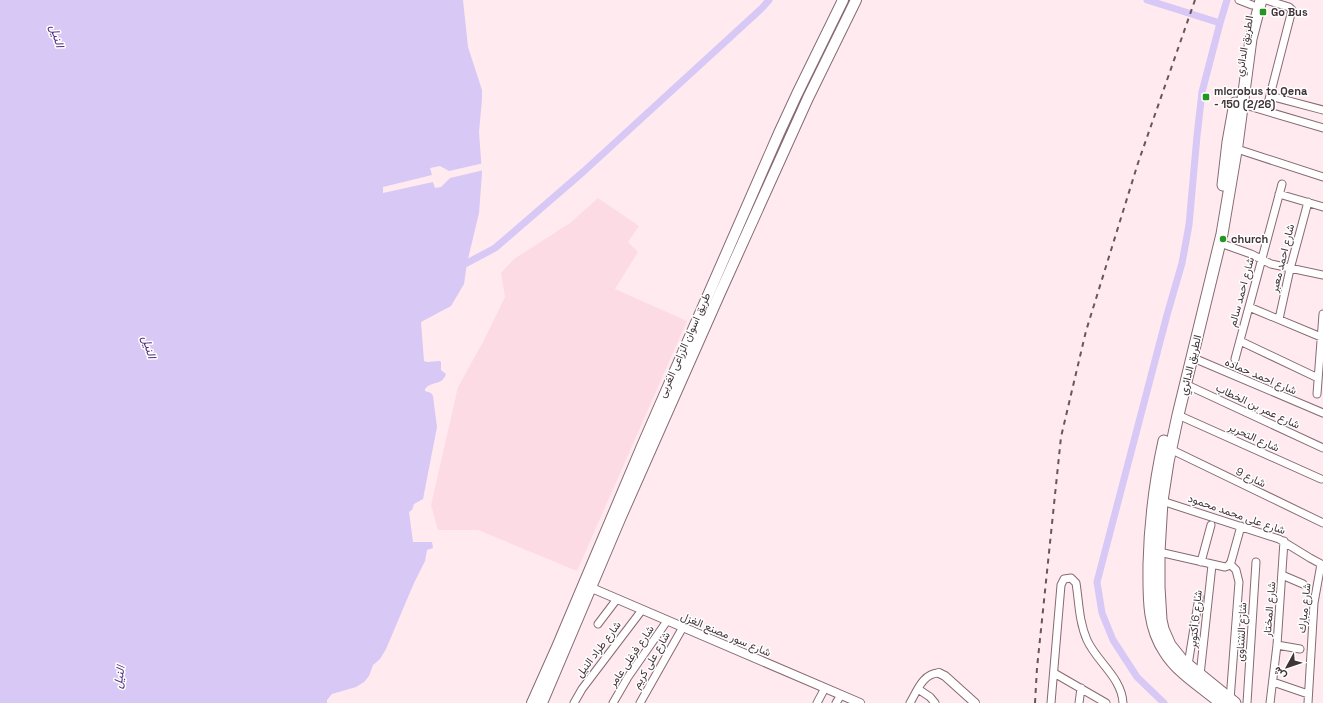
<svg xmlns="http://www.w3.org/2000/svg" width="1323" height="703" font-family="'Space Grotesk',Vazirmatn,sans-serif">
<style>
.built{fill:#fddbe5}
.water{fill:#d7c8f5}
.pier{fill:#ffeaf0}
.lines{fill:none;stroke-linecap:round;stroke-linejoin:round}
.canal{stroke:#d7c8f5;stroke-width:7}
.minor-casing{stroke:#876a73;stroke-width:9}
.tertiary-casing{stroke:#876a73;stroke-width:10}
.primary-casing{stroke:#876a73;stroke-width:12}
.trunk-casing{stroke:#876a73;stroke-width:13}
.minor{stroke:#fff;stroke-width:7}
.tertiary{stroke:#fff;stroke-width:8}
.primary{stroke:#fff;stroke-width:10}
.trunk{stroke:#fff;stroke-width:11}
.rail{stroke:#65575b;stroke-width:2;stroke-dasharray:5 5;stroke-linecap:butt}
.poi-dot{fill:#239521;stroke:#fff;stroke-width:1.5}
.labels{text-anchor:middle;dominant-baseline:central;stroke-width:3;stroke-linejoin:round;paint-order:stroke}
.poi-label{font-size:11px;font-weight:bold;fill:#413438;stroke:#fff;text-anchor:start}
.street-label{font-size:11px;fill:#413438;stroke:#fff}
.water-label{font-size:12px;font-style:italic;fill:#522d81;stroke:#fff}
</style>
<rect width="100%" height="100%" fill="#ffeaf0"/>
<!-- built -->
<path class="built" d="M 598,198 L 639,226 L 628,242 L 638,252 L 615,289 L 687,321 L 577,571 L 478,530 L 438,530 L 431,505 L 458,387 L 484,340 L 505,297 L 501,273 L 514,259 L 570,223 Z"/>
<!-- water -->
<path class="water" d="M 0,0 L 463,0 L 468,47 L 482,90 L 482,99 L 479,132 L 482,173 L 479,213 L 467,263 L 464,284 L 451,306 L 421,322 L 424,361 L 427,362 L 440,361 L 441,362 L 441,370 L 446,374 C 441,387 432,380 425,389 L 425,391 L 431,393 L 433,396 L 437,427 L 423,499 L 414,504 L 412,510 L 409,512 L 413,542 L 432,542 L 433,548 L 427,550 L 425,561 L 414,583 L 386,649 L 380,659 L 373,665 L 369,676 L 364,682 L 356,687 L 332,694 L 327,700 L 327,703 L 0,703 Z"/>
<!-- pier -->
<path class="pier" d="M 484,163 L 484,170 L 450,178 L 441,187 L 435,188 L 433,182 L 383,193 L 383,187 L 432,175 L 430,168 L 440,166 L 449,171 Z"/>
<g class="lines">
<!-- canal -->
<path class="canal" d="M 1147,0 L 1220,23
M 467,263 L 495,248 L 583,172 L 762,8 L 769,0
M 1164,703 L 1137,677 L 1113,640 L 1102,613 L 1097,582 L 1167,315 L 1182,263 L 1189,225 L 1197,136 L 1202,92 L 1220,23 L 1227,0"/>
<defs>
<path id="minor" d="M 1239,0 L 1252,5
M 1266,0 L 1289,7 L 1292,10 L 1266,111
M 1270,96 L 1323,110
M 1242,104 L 1323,128
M 1237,149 L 1323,177
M 1279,194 L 1323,207
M 1220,243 L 1251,254 L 1271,264 L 1323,275
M 1249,307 L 1321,337
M 1279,319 L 1290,269 L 1308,202
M 1240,341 L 1318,378
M 1191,357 L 1323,413
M 1235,359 L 1282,184
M 1185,384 L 1323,448
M 1317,394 L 1323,314
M 1178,415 L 1321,479
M 1170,449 L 1323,523
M 1162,501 L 1279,539 L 1310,558 L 1323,565
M 1159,552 L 1225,567 L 1228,566 L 1231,562 L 1241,526
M 1201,562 L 1211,525
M 1230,564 L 1236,570 L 1239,582 L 1230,700
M 1282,575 L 1303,584
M 598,624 L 617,599
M 1277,645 L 1300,649
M 1188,665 L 1199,597
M 1054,673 L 1106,703
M 1200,675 L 1212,565
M 1273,682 L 1308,694
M 918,689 L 930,697 L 935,703
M 574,703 L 582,689 L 642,610
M 613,703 L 628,677 L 667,621
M 640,703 L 683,627
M 817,703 L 825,688
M 836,703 L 841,695
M 910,703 C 917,691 923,673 939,673
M 1051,703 L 1061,585 L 1064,579 L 1071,578 L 1076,583 C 1079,602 1079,622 1087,640 C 1097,662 1122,678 1123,703
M 1079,703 L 1081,688
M 1247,703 L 1256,562
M 1270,703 L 1277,645 L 1284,541
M 1308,703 L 1314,603 L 1321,564"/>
<path id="tertiary" d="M 587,586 L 860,703
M 939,673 L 945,676 L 975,703"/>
<path id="primary" d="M 532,703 L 557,647 L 642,446 L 779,133 L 797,94 L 843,0
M 542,703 L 620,519 L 720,293 L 808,98 L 856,0"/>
<path id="trunk" d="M 1223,185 L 1228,142 L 1235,103
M 1164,441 C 1155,482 1150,522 1149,564 C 1149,594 1147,626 1165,652 C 1178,673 1202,687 1221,703
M 1235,703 L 1182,660 L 1170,645 L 1163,629 L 1161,620 L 1159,587 L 1159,552 L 1162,501 L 1168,462 L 1178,415 L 1222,234 L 1237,145 L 1251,39 L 1261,0"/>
</defs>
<!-- minor casing -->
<use href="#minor" class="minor-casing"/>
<!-- tertiary casing -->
<use href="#tertiary" class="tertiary-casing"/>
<!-- primary casing -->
<use href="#primary" class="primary-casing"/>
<!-- trunk casing -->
<use href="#trunk" class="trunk-casing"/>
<!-- minor -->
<use href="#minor" class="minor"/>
<!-- tertiary -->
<use href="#tertiary" class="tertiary"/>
<!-- primary -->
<use href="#primary" class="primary"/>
<!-- trunk -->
<use href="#trunk" class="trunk"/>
<!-- rail -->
<path class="rail" d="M 1035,703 L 1037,668 L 1061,437 L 1086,331 L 1138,163 L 1195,0"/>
</g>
<!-- markers -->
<g class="poi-dot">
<rect x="1259" y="8" width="8" height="8" rx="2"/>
<rect x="1202" y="93" width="8" height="8" rx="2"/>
<circle cx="1223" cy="239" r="4"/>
</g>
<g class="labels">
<!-- poi labels -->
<g class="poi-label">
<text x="1271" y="12">Go Bus</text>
<text x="1214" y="91">microbus to Qena<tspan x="1214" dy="13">- 150 (2/26)</tspan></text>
<text x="1231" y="239">church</text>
</g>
<!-- street labels -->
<g class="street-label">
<text transform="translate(1244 46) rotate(-80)">الطريق الدائري</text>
<text transform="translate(1282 258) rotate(-76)">شارع احمد معبر</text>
<text transform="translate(1241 292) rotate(-75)">شارع احمد سالم</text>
<text transform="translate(684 345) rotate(-66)">طريق اسوان الزراعى الغربى</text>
<text transform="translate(1190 365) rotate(-76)">الطريق الدائري</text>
<text transform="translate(1261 376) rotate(23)">شارع احمد حماده</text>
<text transform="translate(1258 406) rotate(25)">شارع عمر بن الخطاب</text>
<text transform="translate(1254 437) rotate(24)">شارع التحرير</text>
<text transform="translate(1251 477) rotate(26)">شارع 9</text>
<text transform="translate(1237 514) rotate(19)">شارع على محمد محمود</text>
<text transform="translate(1304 608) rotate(-84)">شارع مبارك</text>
<text transform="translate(1269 609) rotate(-85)">شارع المختار</text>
<text transform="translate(1195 619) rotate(-84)">شارع 6 أكتوبر</text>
<text transform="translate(1241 632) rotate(-87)">شارع الشناوى</text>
<text transform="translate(726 634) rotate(23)">شارع سور مصنع الغزل</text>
<text transform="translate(598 649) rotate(-53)">شارع طراد النيل</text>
<text transform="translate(631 656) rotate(-56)">شارع فرغلى عامر</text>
<text transform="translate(651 660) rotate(-60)">شارع على كريم</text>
</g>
<!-- water labels -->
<g class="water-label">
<text transform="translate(57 36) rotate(73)">النيل</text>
<text transform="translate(149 347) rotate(73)">النيل</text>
<text transform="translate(119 677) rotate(-81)">النيل</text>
</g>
</g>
<!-- north arrow -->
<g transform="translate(1287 667) rotate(230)" stroke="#ffffff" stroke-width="3" paint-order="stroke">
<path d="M0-3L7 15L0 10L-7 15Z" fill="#413438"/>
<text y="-6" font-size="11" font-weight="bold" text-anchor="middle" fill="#413438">ش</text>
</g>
</svg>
